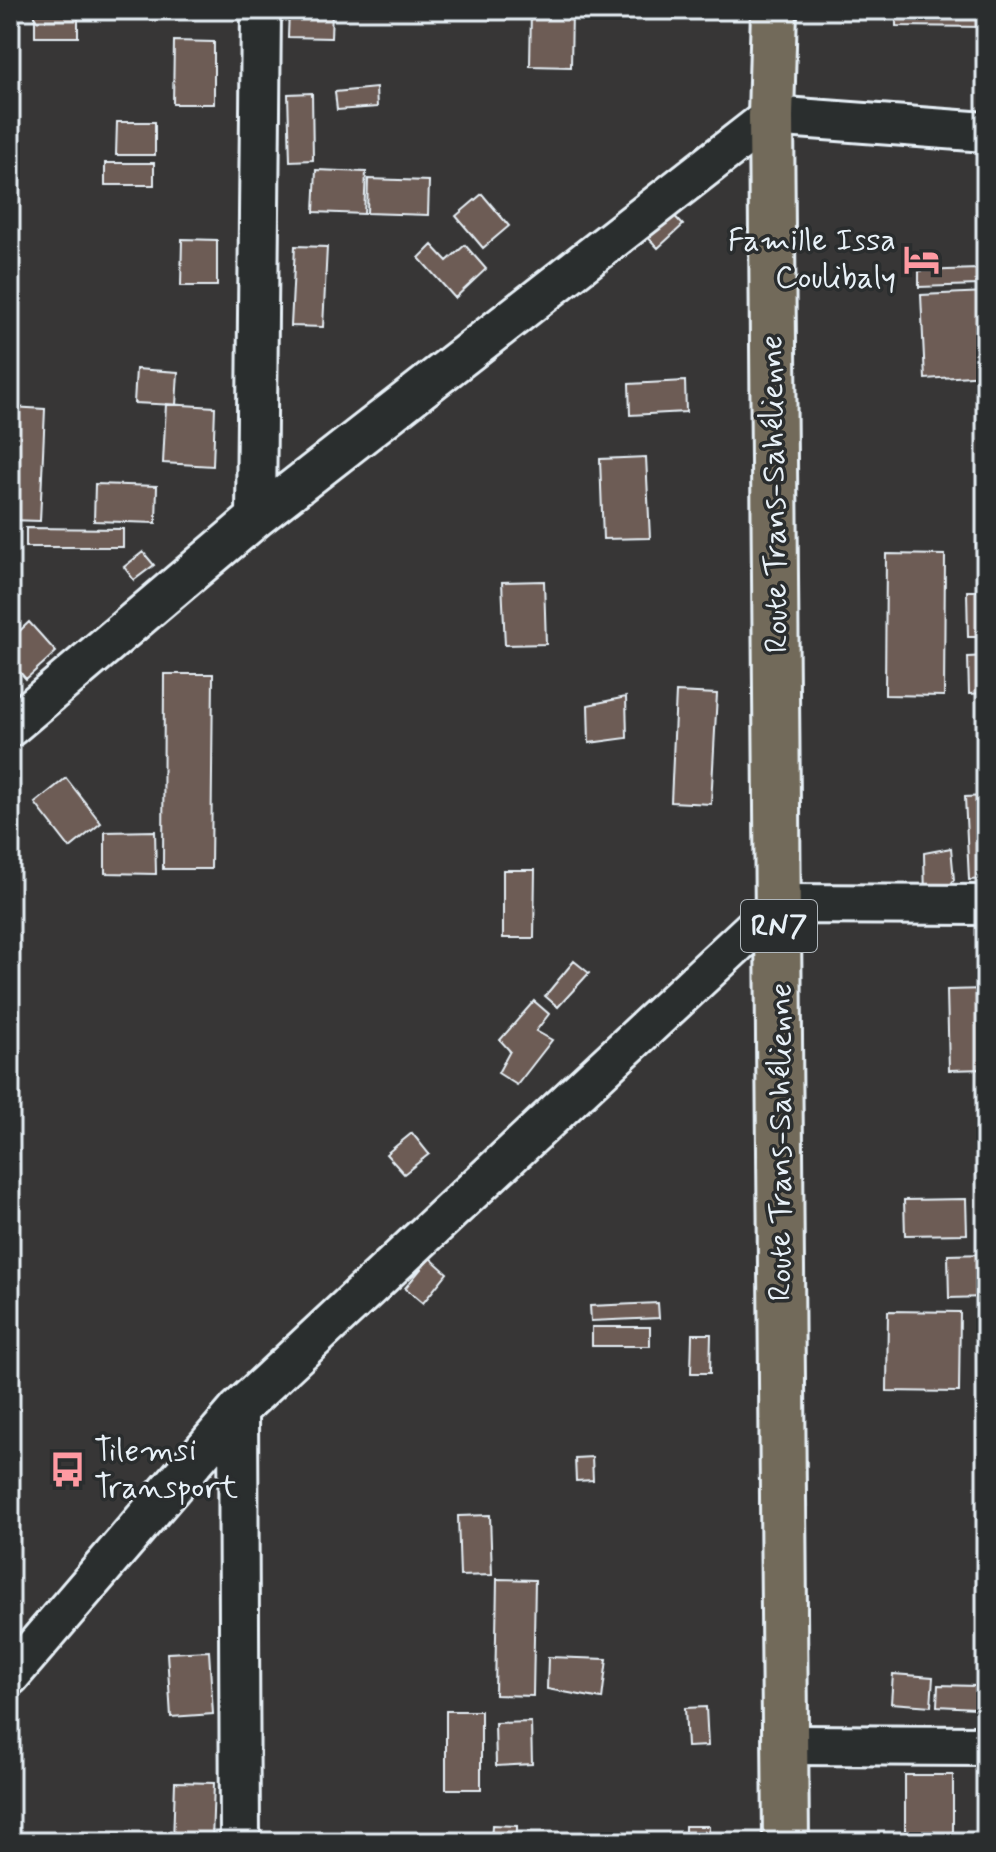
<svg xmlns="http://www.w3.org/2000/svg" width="996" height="1852" font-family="Mynerve,sans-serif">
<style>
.building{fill:#6d5c55;stroke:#e8f1f8;stroke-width:2}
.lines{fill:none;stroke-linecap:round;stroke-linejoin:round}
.minor-casing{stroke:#e8f1f8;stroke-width:44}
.highway-casing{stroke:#e8f1f8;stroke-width:50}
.minor{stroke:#2a2d2e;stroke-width:38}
.highway{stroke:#726b5a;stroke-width:44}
.labels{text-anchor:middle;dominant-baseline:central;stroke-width:7;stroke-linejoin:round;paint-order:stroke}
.shield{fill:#2a2d2e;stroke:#afb6bb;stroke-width:2}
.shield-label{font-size:30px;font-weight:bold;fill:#e8f1f8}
.poi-label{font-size:32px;fill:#e8f1f8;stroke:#2a2d2e;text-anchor:end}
.street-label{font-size:32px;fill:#e8f1f8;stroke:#2a2d2e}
</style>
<rect width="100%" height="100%" fill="#373636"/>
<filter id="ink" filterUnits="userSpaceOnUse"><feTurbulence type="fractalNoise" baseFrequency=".0125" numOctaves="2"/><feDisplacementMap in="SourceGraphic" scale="16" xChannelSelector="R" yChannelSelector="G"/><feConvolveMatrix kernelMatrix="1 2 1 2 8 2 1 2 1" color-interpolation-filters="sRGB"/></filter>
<g filter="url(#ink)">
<!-- building -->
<path class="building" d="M 35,10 L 78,10 L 78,37 L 35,37 Z
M 289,10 L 332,10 L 331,38 L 288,37 Z
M 531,10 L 572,10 L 571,67 L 530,66 Z
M 896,10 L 986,10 L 986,27 L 896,26 Z
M 10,33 L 13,33 L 10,145 Z
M 174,41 L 214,42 L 214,104 L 173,104 Z
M 376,88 L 377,107 L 337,110 L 335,92 Z
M 312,93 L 313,160 L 290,161 L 288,94 Z
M 117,122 L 155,122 L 155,155 L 116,155 Z
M 105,163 L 154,163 L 154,185 L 105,185 Z
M 316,170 L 366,172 L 364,214 L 314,212 Z
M 368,179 L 429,181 L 428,215 L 367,213 Z
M 482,194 L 509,226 L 483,248 L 456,216 Z
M 668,209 L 683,225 L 658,248 L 643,232 Z
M 182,239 L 217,240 L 217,286 L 181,286 Z
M 432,245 L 447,261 L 465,245 L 486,269 L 455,298 L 419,258 Z
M 295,246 L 327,247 L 323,327 L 291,326 Z
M 977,269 L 978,285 L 919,287 L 919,271 Z
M 986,292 L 986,375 L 925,379 L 921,295 Z
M 136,369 L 178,372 L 176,405 L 134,403 Z
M 685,381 L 686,412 L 630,415 L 629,384 Z
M 166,404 L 215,407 L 213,466 L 163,463 Z
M 11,407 L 45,409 L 40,521 L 10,520 Z
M 646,457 L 650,538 L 603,539 L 600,459 Z
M 95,484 L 157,486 L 156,523 L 94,521 Z
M 26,528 L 123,529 L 123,547 L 26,547 Z
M 986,544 L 986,582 L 979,582 L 976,545 Z
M 143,552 L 154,565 L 134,580 L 124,567 Z
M 886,554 L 945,555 L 944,696 L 885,695 Z
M 544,581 L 546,644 L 505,645 L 502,582 Z
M 967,591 L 986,591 L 986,637 L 968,637 Z
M 29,622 L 56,652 L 26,679 L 10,661 L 10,640 Z
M 986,656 L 986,693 L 969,694 L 968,657 Z
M 164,674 L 213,674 L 211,869 L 163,869 Z
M 676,692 L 717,694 L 711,804 L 671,802 Z
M 626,697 L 627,738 L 589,743 L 588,705 Z
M 66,778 L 101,823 L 70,848 L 35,803 Z
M 986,796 L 986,879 L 969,880 L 965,797 Z
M 155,831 L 156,874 L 105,873 L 105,832 Z
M 951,848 L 954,880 L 940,898 L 925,899 L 924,853 Z
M 503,870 L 535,870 L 534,938 L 503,938 Z
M 574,961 L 589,973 L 558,1007 L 545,996 Z
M 986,989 L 986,1069 L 949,1070 L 947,990 Z
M 534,1001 L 549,1014 L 536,1031 L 552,1040 L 517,1085 L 498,1073 L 510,1051 L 500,1040 Z
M 412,1133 L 429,1154 L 404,1174 L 386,1154 Z
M 966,1199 L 967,1234 L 905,1235 L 904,1200 Z
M 986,1254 L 986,1297 L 949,1298 L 948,1255 Z
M 430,1258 L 447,1273 L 423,1303 L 405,1288 Z
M 658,1303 L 659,1318 L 591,1321 L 590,1306 Z
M 888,1311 L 960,1312 L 959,1392 L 887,1391 Z
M 592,1327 L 650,1327 L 650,1346 L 592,1346 Z
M 692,1334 L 711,1334 L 710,1373 L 691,1373 Z
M 592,1457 L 593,1480 L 576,1481 L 575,1458 Z
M 490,1515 L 492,1575 L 460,1576 L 458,1516 Z
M 497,1579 L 535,1580 L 533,1696 L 495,1695 Z
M 209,1651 L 213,1714 L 171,1717 L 167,1653 Z
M 548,1657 L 607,1659 L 602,1699 L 547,1689 Z
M 893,1674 L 933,1677 L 931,1706 L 891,1703 Z
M 938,1685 L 976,1686 L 976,1708 L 937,1706 Z
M 706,1707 L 708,1746 L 687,1747 L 685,1708 Z
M 446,1711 L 481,1711 L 481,1789 L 446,1789 Z
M 531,1722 L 532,1764 L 496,1766 L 495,1723 Z
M 905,1775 L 953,1775 L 953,1842 L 905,1842 Z
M 175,1782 L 214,1783 L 212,1842 L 173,1842 Z
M 492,1825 L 517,1826 L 517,1842 L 491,1842 Z
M 685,1826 L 709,1826 L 709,1842 L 685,1842 Z
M 484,1837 L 484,1842 L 457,1842 L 457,1838 Z"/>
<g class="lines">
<defs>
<path id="minor" d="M 256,518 L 261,10
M 10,727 L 256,518 L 771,116 L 986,132
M 238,1410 L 240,1842
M 10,1676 L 238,1410 L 779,904 L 986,905
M 786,1745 L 986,1746"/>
<path id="highway" d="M 774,10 L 771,116 L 786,1842"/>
</defs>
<!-- minor casing -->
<use href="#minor" class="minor-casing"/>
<!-- highway casing -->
<use href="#highway" class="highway-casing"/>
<!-- minor -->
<use href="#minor" class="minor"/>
<!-- highway -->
<use href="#highway" class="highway"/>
</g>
</g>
<!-- icons -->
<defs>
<symbol id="hotel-bare" viewBox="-9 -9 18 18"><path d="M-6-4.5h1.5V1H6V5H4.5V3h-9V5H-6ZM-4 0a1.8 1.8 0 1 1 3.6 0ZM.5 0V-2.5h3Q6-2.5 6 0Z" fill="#ff9aa2" stroke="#2a2d2e" stroke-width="2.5" paint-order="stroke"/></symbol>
<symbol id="bus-bare" viewBox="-9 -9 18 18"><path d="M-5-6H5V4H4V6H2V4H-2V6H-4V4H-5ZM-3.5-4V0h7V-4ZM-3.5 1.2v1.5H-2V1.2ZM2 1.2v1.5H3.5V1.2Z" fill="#ff9aa2" stroke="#2a2d2e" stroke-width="2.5" paint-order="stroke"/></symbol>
</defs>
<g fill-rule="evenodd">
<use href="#hotel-bare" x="896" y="234" width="51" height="51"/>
<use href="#bus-bare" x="42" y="1444" width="51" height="51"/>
</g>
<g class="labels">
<!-- shield labels -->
<rect class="shield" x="741" y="900" width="76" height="52" rx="6"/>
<g class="shield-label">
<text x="779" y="926">RN7</text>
</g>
<!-- poi labels -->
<g class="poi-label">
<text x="896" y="241">Famille Issa<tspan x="896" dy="37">Coulibaly</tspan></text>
<text x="94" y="1451" text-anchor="start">Tilemsi<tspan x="94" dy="37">Transport</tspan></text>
</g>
<!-- street labels -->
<g class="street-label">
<text transform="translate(775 494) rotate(-91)">Route Trans-Sahélienne</text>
<text transform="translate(781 1142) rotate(-90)">Route Trans-Sahélienne</text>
</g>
</g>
<!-- margin -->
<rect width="996" height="1852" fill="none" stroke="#2a2d2e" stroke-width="40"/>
<rect x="20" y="20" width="956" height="1812" fill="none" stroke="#e8f1f8" stroke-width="3" filter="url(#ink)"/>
</svg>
